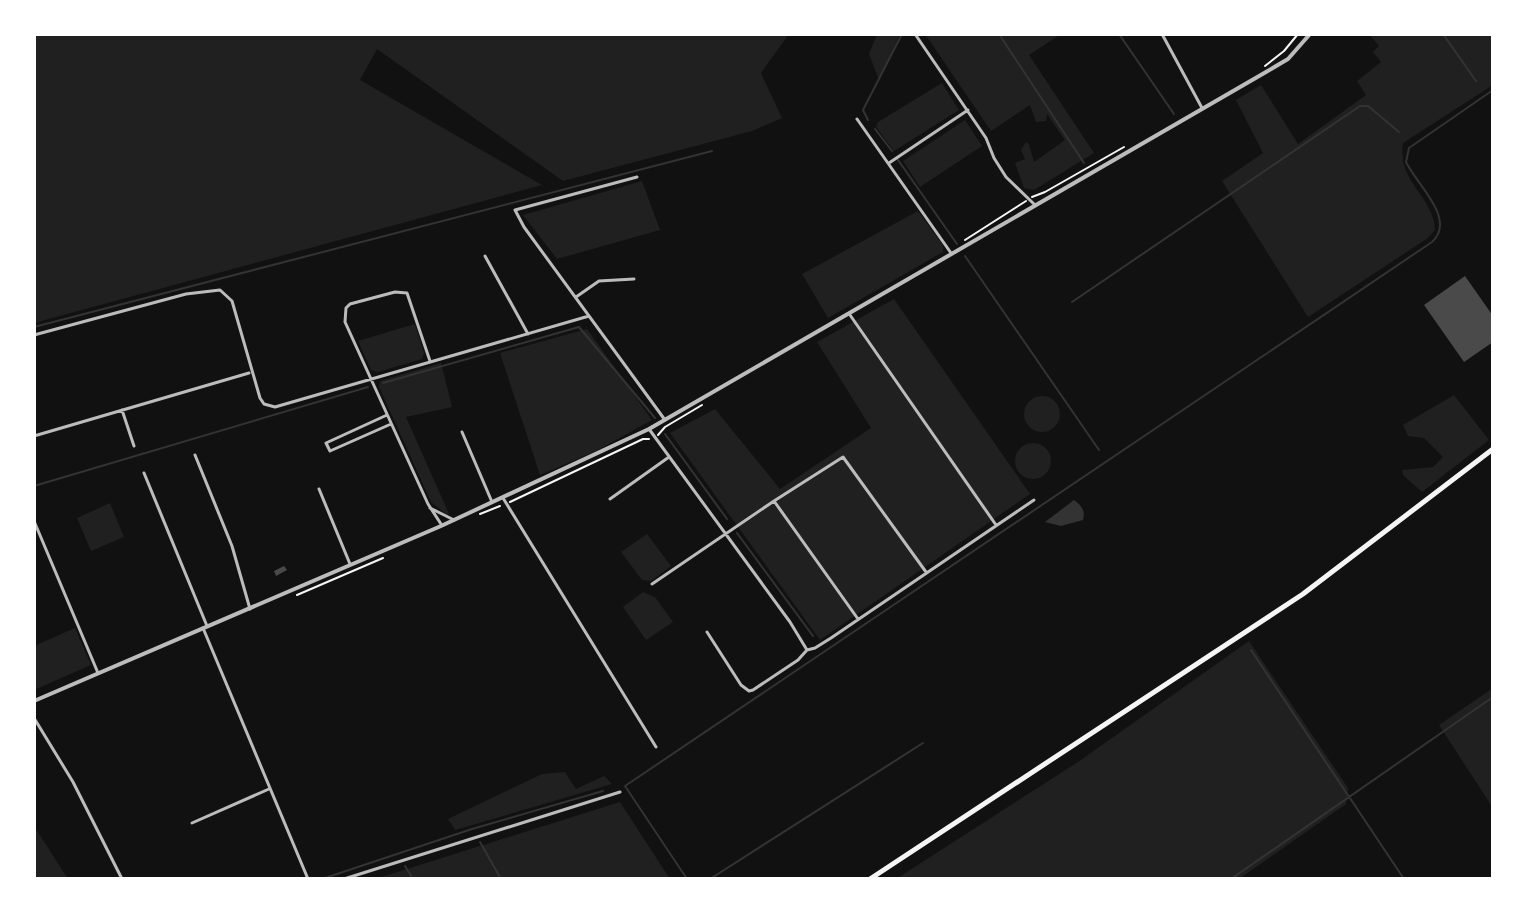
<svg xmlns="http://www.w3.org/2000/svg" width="1527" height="913" font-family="Bitter,serif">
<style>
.green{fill:#202020}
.water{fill:#333}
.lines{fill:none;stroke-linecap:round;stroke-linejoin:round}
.stream{stroke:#333;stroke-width:2}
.building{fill:#4a4a4a}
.path{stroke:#f5f5f5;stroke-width:2}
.minor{stroke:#bcbcbc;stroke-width:3}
.tertiary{stroke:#bcbcbc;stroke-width:4}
.primary{stroke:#f5f5f5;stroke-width:5}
</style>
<rect width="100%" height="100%" fill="#111"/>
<!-- green -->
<path class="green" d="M 34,34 L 789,34 L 761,73 L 782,118 L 752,131 L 563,181 L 377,49 L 360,80 L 542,185 L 34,323 Z
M 877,34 L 900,34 L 879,80 L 869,54 Z
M 925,34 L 1061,34 L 1029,55 L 1094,153 L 1034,190 L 1024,188 L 1015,163 L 1025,159 L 1021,150 L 1026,142 L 1029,144 L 1034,162 L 1065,140 L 1047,114 L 1046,121 L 1036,122 L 1030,105 L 991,131 Z
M 1369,34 L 1493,34 L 1493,85 L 1403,143 C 1397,183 1434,196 1435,230 L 1428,238 L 1308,317 L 1222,181 L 1263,153 L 1236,100 L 1261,85 L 1298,144 L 1366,95 L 1357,81 L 1381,62 L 1373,52 L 1379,46 Z
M 942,83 L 959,110 L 894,151 L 876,127 L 878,122 Z
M 965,120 L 982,146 L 920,187 L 903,161 Z
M 642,181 L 660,230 L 557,259 L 523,215 Z
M 918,211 L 943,245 L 943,252 L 828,318 L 802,274 Z
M 894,299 L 1030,494 L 820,640 L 670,433 L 715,409 L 780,489 L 871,428 L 817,342 Z
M 415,324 L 424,353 L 422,359 L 378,372 L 371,370 L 358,341 Z
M 587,329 L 652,420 L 596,451 L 540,475 L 500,353 Z
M 441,363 L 452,407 L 406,417 L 449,514 L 447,515 L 431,502 L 379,387 L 380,381 Z
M 1454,395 L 1489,440 L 1422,492 L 1403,475 L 1402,470 L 1433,467 L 1443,457 L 1424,438 L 1408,436 L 1403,425 Z
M1024 414a18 18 0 1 1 36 0a18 18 0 1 1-36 0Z
M1015 461a18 18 0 1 1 36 0a18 18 0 1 1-36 0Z
M 110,503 L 124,537 L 91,551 L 77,518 Z
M 647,534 L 671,566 L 651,581 L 642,580 L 621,552 Z
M 643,592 L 655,597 L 673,622 L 646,640 L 623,607 Z
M 75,628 L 91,665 L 34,690 L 34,646 Z
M 1249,641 L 1348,788 L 1346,804 L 1239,879 L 896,879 L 1078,762 Z
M 1493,688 L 1493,808 L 1439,725 Z
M 565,772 L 576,789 L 604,776 L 612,784 L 455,830 L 448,819 L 542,774 Z
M 620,802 L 670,879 L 375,879 Z
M 34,826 L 68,879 L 34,879 Z"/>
<!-- water -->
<path class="water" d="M 1074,500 C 1081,505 1086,511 1083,520 L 1061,526 L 1045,522 Z"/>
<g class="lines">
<!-- stream -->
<path class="stream" d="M 999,34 L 1084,163
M 1119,34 L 1174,114
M 1271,34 L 1272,35
M 1443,34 L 1476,81
M 868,120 L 863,110 L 902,34
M 875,129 L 892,151
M 898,160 L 957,244
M 965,256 L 1099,450
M 1072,302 L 1360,106 L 1368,106 L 1399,132
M 34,327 L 712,151
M 383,383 L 579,327 L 655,418
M 665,434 L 727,519
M 34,486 L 368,387
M 737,533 L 813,636
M 1251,650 L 1404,879
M 480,842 L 501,879
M 405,866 L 413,879
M 322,879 L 472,829 L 603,791
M 687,879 L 625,786 L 1432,242 C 1457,219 1417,185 1406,162 L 1409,148 L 1493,90
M 710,879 L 923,743
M 1231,879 L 1493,697"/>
</g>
<!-- building -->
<path class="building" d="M 1465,276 L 1493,316 L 1493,342 L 1464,362 L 1424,305 Z
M 284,566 L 287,570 L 276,576 L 274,571 Z"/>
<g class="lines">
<!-- path -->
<path class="path" d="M 1265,66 L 1284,51 L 1298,34
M 1032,197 L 1045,192 L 1124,147
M 965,240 L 1026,201
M 658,435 L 665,427 L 702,405
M 510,502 L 643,439 L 649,439
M 480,514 L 500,506
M 297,595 L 383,558"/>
<!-- minor -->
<path class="minor" d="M 915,34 L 986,138 L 994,158 L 1006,177 L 1035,205
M 1162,34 L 1202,108
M 857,119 L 951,253
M 889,163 L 968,110
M 637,177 L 515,210 L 524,227 L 665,420
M 485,256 L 528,334
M 576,297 L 599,281 L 634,279
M 850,315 L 996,525
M 34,335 L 186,294 L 220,290 L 232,301 L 260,398 L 264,404 L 275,407 L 589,316
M 430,361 L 407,293 L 395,292 L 350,304 L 346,308 L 345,322 L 428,504 L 441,524
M 122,410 L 134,446
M 387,415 L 326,443 L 330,451 L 391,424
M 649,429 L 790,622 L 807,650
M 462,432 L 492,502
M 34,436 L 249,373
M 195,455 L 232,546 L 250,609
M 144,473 L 207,626
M 319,489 L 350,564
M 503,498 L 656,747
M 610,499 L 669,457
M 774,501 L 843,457 L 926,572
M 430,508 L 454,520
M 34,521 L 98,673
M 652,584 L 774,501 L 858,619
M 203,628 L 308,879
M 707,632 L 741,685 L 749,691 L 753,690 L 798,660 L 807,650 L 815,648 L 831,638 L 1034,500
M 34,718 L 73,782 L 122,879
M 192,823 L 269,789
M 344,879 L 620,792"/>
<!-- tertiary -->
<path class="tertiary" d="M 34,701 L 441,526 L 649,429 L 1266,72 L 1288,59 L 1310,34"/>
<!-- primary -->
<path class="primary" d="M 870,879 L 1303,594 L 1493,449"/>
</g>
<!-- border -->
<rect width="1527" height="913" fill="none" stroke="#ffffff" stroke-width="72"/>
</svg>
